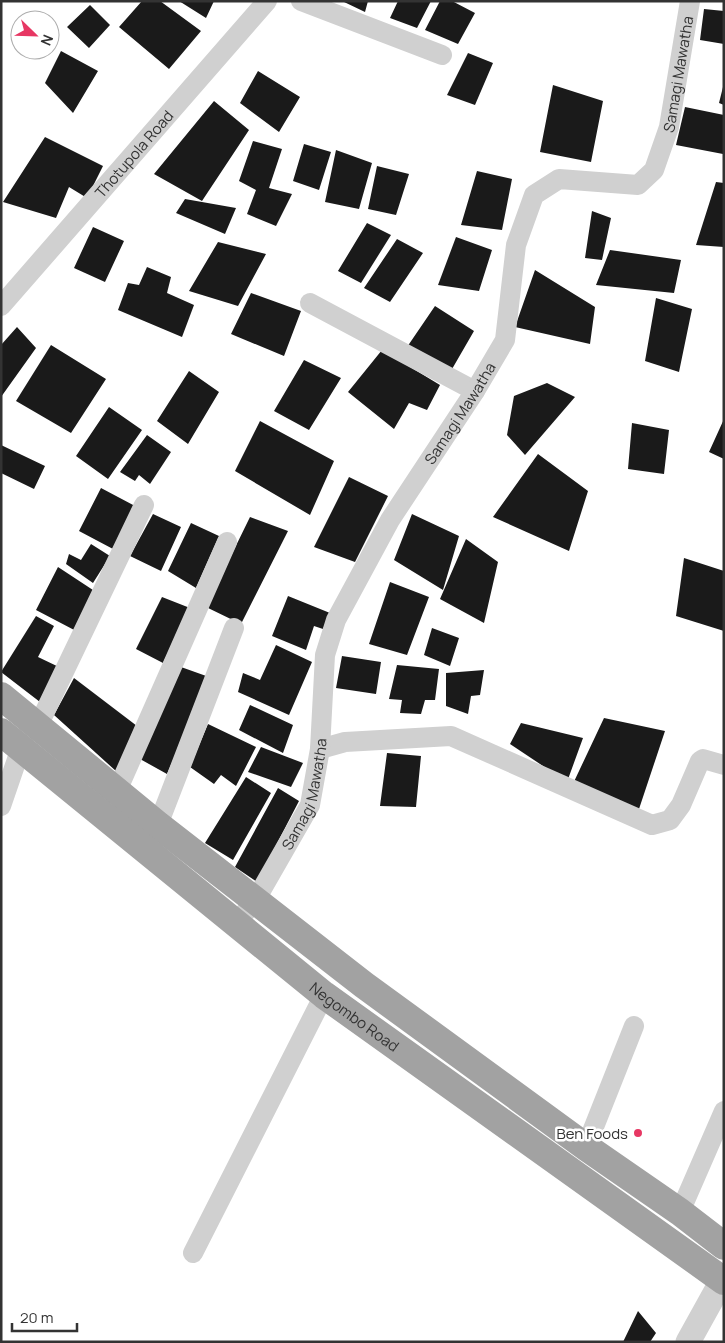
<svg xmlns="http://www.w3.org/2000/svg" width="725" height="1343" font-family="Manrope,sans-serif">
<style>
.building{fill:#1a1a1a}
.lines{fill:none;stroke-linecap:round;stroke-linejoin:round}
.minor{stroke:#d0d0d0;stroke-width:20}
.tertiary{stroke:#d0d0d0;stroke-width:25}
.trunk{stroke:#a2a2a2;stroke-width:28}
.poi-dot{fill:#e73763;stroke:#fff;stroke-width:2}
.labels{text-anchor:middle;dominant-baseline:central;stroke-width:5;stroke-linejoin:round;paint-order:stroke}
.street-label{font-size:15px;fill:#333;stroke:#fff}
.poi-label{font-size:15px;fill:#333;stroke:#fff;text-anchor:end}
</style>
<rect width="100%" height="100%" fill="#fff"/>
<!-- building -->
<path class="building" d="M 142,1 L 160,1 L 201,31 L 169,69 L 119,27 Z
M 179,1 L 214,1 L 206,18 Z
M 342,1 L 368,1 L 365,12 Z
M 398,1 L 431,1 L 417,28 L 390,18 Z
M 440,1 L 452,1 L 475,13 L 458,44 L 425,30 Z
M 90,5 L 110,25 L 89,48 L 67,27 Z
M 704,9 L 724,11 L 724,44 L 700,40 Z
M 61,51 L 98,71 L 73,113 L 45,83 Z
M 468,53 L 493,63 L 475,105 L 447,95 Z
M 258,71 L 300,97 L 279,132 L 240,103 Z
M 553,85 L 603,101 L 591,162 L 540,152 Z
M 723,87 L 724,87 L 724,105 L 719,103 Z
M 214,101 L 249,130 L 202,201 L 154,174 Z
M 685,107 L 724,115 L 723,154 L 676,145 Z
M 45,137 L 103,166 L 87,198 L 69,187 L 56,218 L 3,202 Z
M 253,141 L 282,149 L 269,188 L 292,194 L 276,226 L 247,214 L 256,190 L 239,181 Z
M 304,144 L 331,152 L 319,190 L 293,181 Z
M 336,150 L 372,163 L 359,209 L 325,202 Z
M 377,166 L 409,174 L 396,215 L 368,209 Z
M 477,171 L 512,179 L 502,230 L 461,225 Z
M 716,182 L 724,183 L 724,247 L 696,245 Z
M 185,199 L 236,208 L 225,234 L 176,213 Z
M 592,211 L 611,218 L 602,260 L 585,258 Z
M 367,223 L 391,235 L 361,283 L 338,271 Z
M 93,227 L 124,241 L 105,282 L 74,268 Z
M 456,237 L 492,250 L 479,291 L 438,285 Z
M 397,239 L 423,253 L 390,302 L 364,288 Z
M 218,242 L 266,254 L 238,306 L 189,291 Z
M 610,250 L 681,260 L 674,293 L 596,285 Z
M 147,267 L 171,277 L 167,293 L 194,305 L 182,337 L 118,310 L 128,283 L 139,285 Z
M 535,270 L 595,307 L 590,344 L 515,327 Z
M 251,293 L 301,311 L 284,356 L 231,334 Z
M 656,298 L 692,309 L 679,372 L 645,361 Z
M 435,306 L 474,331 L 448,376 L 405,350 Z
M 17,327 L 36,348 L 1,397 L 1,345 Z
M 51,345 L 106,379 L 71,433 L 16,401 Z
M 382,350 L 440,385 L 427,410 L 409,403 L 394,429 L 348,392 Z
M 304,360 L 341,378 L 309,430 L 274,411 Z
M 189,371 L 219,392 L 188,444 L 157,421 Z
M 547,383 L 575,397 L 525,455 L 507,435 L 514,396 Z
M 109,407 L 142,430 L 108,479 L 76,456 Z
M 724,419 L 724,459 L 709,452 Z
M 260,421 L 334,461 L 310,515 L 235,471 Z
M 632,423 L 669,430 L 664,474 L 628,469 Z
M 147,435 L 171,452 L 150,484 L 139,475 L 135,481 L 120,472 Z
M 1,445 L 45,466 L 34,489 L 1,473 Z
M 538,454 L 588,491 L 569,551 L 493,517 Z
M 349,477 L 388,496 L 355,562 L 314,547 Z
M 101,488 L 135,506 L 113,549 L 79,531 Z
M 153,514 L 181,527 L 161,571 L 130,556 Z
M 412,514 L 459,536 L 443,590 L 394,560 Z
M 250,517 L 288,531 L 241,624 L 206,607 Z
M 191,523 L 219,536 L 196,588 L 168,571 Z
M 466,539 L 498,562 L 484,623 L 440,599 Z
M 91,544 L 110,556 L 93,583 L 66,564 L 69,554 L 81,560 Z
M 684,558 L 724,571 L 724,631 L 676,616 Z
M 58,567 L 96,592 L 78,632 L 36,610 Z
M 390,582 L 429,597 L 407,655 L 369,644 Z
M 288,596 L 330,613 L 323,629 L 314,626 L 306,650 L 272,636 Z
M 162,597 L 190,608 L 163,663 L 136,649 Z
M 36,616 L 54,626 L 38,657 L 61,668 L 40,702 L 1,672 Z
M 432,628 L 459,638 L 450,666 L 424,655 Z
M 276,645 L 312,662 L 289,715 L 238,692 L 243,673 L 260,680 Z
M 342,656 L 381,662 L 376,694 L 336,688 Z
M 397,665 L 439,669 L 435,700 L 425,700 L 421,714 L 400,713 L 402,700 L 389,699 Z
M 181,667 L 209,677 L 167,774 L 140,759 Z
M 484,670 L 480,695 L 471,696 L 468,714 L 446,706 L 446,673 Z
M 74,678 L 137,726 L 117,772 L 54,715 Z
M 250,705 L 293,725 L 283,753 L 239,730 Z
M 604,718 L 665,731 L 638,812 L 571,788 Z
M 521,723 L 583,738 L 567,782 L 510,744 Z
M 208,724 L 256,747 L 236,786 L 221,775 L 214,784 L 190,767 Z
M 261,747 L 303,763 L 291,787 L 248,772 Z
M 387,753 L 421,756 L 416,807 L 380,806 Z
M 246,777 L 271,793 L 233,860 L 205,843 Z
M 278,788 L 299,801 L 257,882 L 235,867 Z
M 638,1311 L 656,1333 L 650,1342 L 623,1342 Z"/>
<g class="lines">
<!-- minor -->
<g class="minor">
<path d="M 301,1 L 442,55"/>
<path d="M 310,303 L 475,391"/>
<path id="s1" d="M 1,306 L 267,1"/>
<path d="M 38,726 L 144,505"/>
<path d="M 320,749 L 345,742 L 451,736 L 652,825 L 670,820 L 681,805 L 700,761 L 703,759 L 724,765"/>
<path d="M 117,791 L 227,542"/>
<path d="M 1,806 L 25,736"/>
<path d="M 158,825 L 234,628"/>
<path id="s2" d="M 235,924 L 255,901 L 310,805 L 320,749 L 325,655 L 336,620 L 390,520 L 475,391 L 505,340 L 516,245 L 534,195 L 559,179 L 638,185 L 654,170 L 669,127 L 690,1"/>
<path d="M 586,1147 L 634,1026"/>
<path d="M 680,1212 L 724,1111"/>
<path d="M 193,1253 L 324,995"/>
</g>
<!-- tertiary -->
<path class="tertiary" d="M 688,1342 L 724,1277"/>
<!-- trunk -->
<g class="trunk">
<path d="M 1,696 L 158,825 L 364,985 L 586,1147 L 680,1212 L 724,1246"/>
<path id="s3" d="M 1,732 L 324,995 L 724,1281"/>
</g>
</g>
<!-- markers -->
<circle class="poi-dot" cx="638" cy="1133" r="5"/>
<g class="labels">
<!-- street labels -->
<g class="street-label">
<text stroke="none"><textPath href="#s2" startOffset="1035">Samagi Mawatha</textPath></text>
<text stroke="none"><textPath href="#s1" startOffset="202">Thotupola Road</textPath></text>
<text stroke="none"><textPath href="#s2" startOffset="570">Samagi Mawatha</textPath></text>
<text stroke="none"><textPath href="#s2" startOffset="150">Samagi Mawatha</textPath></text>
<text stroke="none"><textPath href="#s3" startOffset="454">Negombo Road</textPath></text>
</g>
<!-- poi labels -->
<g class="poi-label">
<text x="628" y="1133">Ben Foods</text>
</g>
</g>
<!-- border -->
<rect width="725" height="1343" fill="none" stroke="#333333" stroke-width="5"/>
<!-- north arrow -->
<g transform="translate(35 35) rotate(113)"><circle r="24" fill="#ffffff" stroke="#adadad"/>
<path d="M0-4L9 19L0 12L-9 19Z" fill="#e73763"/>
<text y="-8" font-size="14" font-weight="bold" text-anchor="middle" fill="#333333">N</text>
</g>
<!-- scale -->
<path d="M12 1323v8h65v-8" fill="none" stroke="#333333" stroke-width="2.5"/>
<text x="20" y="1323" font-size="15" fill="#333333" stroke="#ffffff" stroke-width="4" paint-order="stroke">20 m</text>
</svg>
